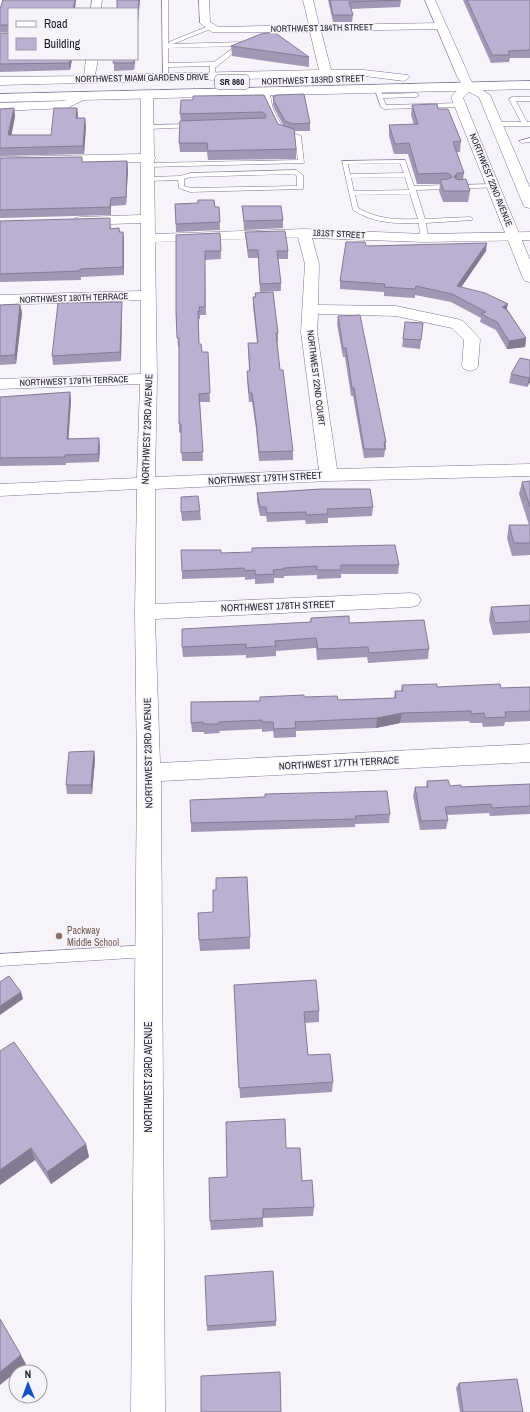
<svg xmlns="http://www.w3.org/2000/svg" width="530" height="1412" font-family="'Archivo Narrow',sans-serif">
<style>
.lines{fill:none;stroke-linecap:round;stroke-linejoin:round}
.service-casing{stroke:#807595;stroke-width:1}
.minor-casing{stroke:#807595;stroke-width:1}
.tertiary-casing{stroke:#807595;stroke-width:1}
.secondary-casing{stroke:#807595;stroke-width:1}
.primary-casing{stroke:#807595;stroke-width:1}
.service{fill:#fff;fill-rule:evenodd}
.minor{fill:#fff;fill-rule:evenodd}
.tertiary{fill:#fff;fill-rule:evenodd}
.secondary{fill:#fff;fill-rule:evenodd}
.primary{fill:#fff;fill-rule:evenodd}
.wall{fill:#a297b5}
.shaded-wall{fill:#847b93}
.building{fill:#bcb0d2;stroke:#847b93}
.education-dot{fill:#8d6e63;stroke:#f6f3fa;stroke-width:1.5}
.labels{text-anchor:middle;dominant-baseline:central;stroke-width:3;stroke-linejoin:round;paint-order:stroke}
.far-street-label{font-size:9px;fill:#1d1925;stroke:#f6f3fa}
.shield{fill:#f6f3fa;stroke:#5e5a65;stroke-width:1}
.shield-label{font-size:9px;font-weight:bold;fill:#1d1925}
.street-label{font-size:10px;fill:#1d1925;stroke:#f6f3fa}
.education-label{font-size:10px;fill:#785e54;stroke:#f6f3fa;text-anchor:start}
</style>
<rect width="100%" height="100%" fill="#f6f3fa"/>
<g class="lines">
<defs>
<path id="service" d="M 162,0 L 168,0 L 168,44 L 169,42 L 211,25 L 213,28 L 173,44 L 242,42 L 247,46 L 237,50 L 215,68 L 215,77 L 210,76 L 210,66 L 168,67 L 168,77 L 163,78 ZM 239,46 L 233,48 L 214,62 L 168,63 L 168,48 Z
M 374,87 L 378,87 L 382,94 L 416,93 L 419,95 L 416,97 L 383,98 L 386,105 L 460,103 L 463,105 L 460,107 L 384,109 L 381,107 Z
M 266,89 L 269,91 L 273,109 L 284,130 L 301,136 L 304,163 L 149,167 L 146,165 L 149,163 L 298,160 L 295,137 L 279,132 L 267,109 L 263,91 Z
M 512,97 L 530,97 L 530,101 L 516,101 L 527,122 L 530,122 L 530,126 L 496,126 L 493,124 L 496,122 L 521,122 L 509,99 Z
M 194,124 L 196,125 L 196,127 L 148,129 L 145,127 L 148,125 Z
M 530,138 L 530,142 L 522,143 L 519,141 Z
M 405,160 L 414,186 L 446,185 L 449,187 L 446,189 L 416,190 L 425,219 L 470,217 L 472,218 L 472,220 L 426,223 L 428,238 L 424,240 L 420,238 L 419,223 C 396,224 373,223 353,210 L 342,161 ZM 400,163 L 404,173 L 350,174 L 348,164 ZM 405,177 L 409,190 L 354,191 L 351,178 ZM 410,194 L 418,219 C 397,220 377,219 358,208 L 355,195 Z
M 296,170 L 303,175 L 303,189 L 190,192 L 179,188 L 178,180 L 149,181 L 146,179 L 149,177 L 180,176 L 190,173 ZM 294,174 L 297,176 L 297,186 L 191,188 L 184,186 L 184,179 L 191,177 Z
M 494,184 L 496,185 L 496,187 L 457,189 L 454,187 L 457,185 Z
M 148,945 L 153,947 L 155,951 L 153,955 L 148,957 L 0,966 L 0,954 Z"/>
<path id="minor" d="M 92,0 L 102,0 L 101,9 L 91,9 Z
M 199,0 L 209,0 L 210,22 L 218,27 L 309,25 L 303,0 L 313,0 L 319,25 L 441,23 L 446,26 L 441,29 L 321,31 L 331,70 L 364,70 L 408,75 L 410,77 L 404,81 L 364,76 L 0,85 L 0,77 L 84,76 L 86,59 L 98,59 L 95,75 L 319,70 L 310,32 L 212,32 L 200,23 Z
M 147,90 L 153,94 L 154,156 L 156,158 L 154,160 L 155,234 L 304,229 L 424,234 L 530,232 L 530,240 L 424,242 L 312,238 L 319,264 L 318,305 L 396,306 L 457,319 L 463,321 L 480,339 L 478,366 L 476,369 L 470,371 L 464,369 L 462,366 L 464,340 L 452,328 L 396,316 L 318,314 L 317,332 L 337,469 L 530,464 L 530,476 L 329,481 L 155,489 L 155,604 L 411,593 L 418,595 L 421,600 L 418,605 L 411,607 L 155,619 L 160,763 L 530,744 L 530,762 L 161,781 L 165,1412 L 131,1412 L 137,773 L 135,612 L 137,489 L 0,496 L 0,484 L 137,478 L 140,384 L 0,389 L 0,379 L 141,374 L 141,300 L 0,305 L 0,295 L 141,291 L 141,223 L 80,225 L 75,224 L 73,221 L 75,218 L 80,217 L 141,215 L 141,162 L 0,165 L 0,157 L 141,154 L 141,94 ZM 298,237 L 305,264 L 301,332 L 319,470 L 155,477 L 157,379 L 155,242 Z
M 82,92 L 88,96 L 86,99 L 67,108 L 0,111 L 0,103 L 64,101 Z"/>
<path id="tertiary" d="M 425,0 L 435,0 L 469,76 L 467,78 L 459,78 L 457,76 Z"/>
<path id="secondary" d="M 463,72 L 467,74 L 473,84 L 490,95 L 530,188 L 530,208 L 525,207 L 523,204 L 479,97 L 469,92 L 463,98 L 530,260 L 530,282 L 525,281 L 523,278 L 451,97 L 462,85 L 457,76 Z"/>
<path id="primary" d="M 530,81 L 530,89 L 0,102 L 0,94 Z"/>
</defs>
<!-- service casing -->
<use href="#service" class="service-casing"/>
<!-- minor casing -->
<use href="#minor" class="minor-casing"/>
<!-- tertiary casing -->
<use href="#tertiary" class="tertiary-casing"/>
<!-- secondary casing -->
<use href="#secondary" class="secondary-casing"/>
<!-- primary casing -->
<use href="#primary" class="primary-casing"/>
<!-- service -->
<use href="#service" class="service"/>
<!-- minor -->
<use href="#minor" class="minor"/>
<!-- tertiary -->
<use href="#tertiary" class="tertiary"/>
<!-- secondary -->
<use href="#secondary" class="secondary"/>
<!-- primary -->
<use href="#primary" class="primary"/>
</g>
<!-- wall -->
<path class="wall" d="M 328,0 L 401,0 L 400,7 L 351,9 L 353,15 L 352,22 L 333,22 Z
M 463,0 L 530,0 L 530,58 L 510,58 L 509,62 L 491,63 Z
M 0,9 L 75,9 L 9,32 L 0,32 Z
M 0,33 L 9,59 L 72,59 L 70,70 L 0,72 Z
M 231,46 L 309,57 L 309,67 L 232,56 Z
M 114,59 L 135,59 L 134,70 L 114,71 Z
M 264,95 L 278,124 L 283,125 L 274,108 L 273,104 L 273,96 L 310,123 L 310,131 L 294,131 L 296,149 L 296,159 L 208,160 L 207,152 L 180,152 L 179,143 L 181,121 L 180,114 L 193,100 Z
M 412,105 L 438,109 L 461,141 L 460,152 L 456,152 L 464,173 L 463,179 L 470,191 L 468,202 L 443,202 L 439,191 L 440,184 L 417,184 L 408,154 L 394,154 L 389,136 L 389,125 L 414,125 L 411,115 Z
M 14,108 L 15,116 L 11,136 L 51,135 L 77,108 L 78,118 L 86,126 L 84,154 L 0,156 L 0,109 Z
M 0,158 L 83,162 L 127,161 L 128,169 L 126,205 L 111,206 L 111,215 L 0,218 Z
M 175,204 L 219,207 L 220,230 L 176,232 Z
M 242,206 L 283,220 L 283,228 L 244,230 L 243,214 Z
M 0,221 L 111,226 L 111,229 L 119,228 L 120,232 L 123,232 L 124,240 L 124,275 L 81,277 L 81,280 L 0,282 Z
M 245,232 L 288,251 L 288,259 L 278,259 L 281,283 L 281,291 L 260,292 L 258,258 L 248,258 L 246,240 Z
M 220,233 L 221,259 L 205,260 L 206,315 L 200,315 L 200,319 L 198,319 L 199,344 L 202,352 L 208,352 L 210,402 L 200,402 L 203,461 L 182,461 L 181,432 L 179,433 L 179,347 L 178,347 L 176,312 L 176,235 Z
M 366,246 L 486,251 L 461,287 L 507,309 L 526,338 L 525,347 L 507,349 L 496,330 L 480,322 L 481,318 L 451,302 L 415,295 L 415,298 L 384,296 L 384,292 L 340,289 L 340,281 Z
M 255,293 L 278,333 L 278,342 L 277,342 L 280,370 L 293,451 L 293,460 L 259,461 L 256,429 L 252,402 L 249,402 L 247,380 L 247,371 L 249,371 L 248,343 L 257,343 L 253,306 L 253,297 L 255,297 Z
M 122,302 L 122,310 L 121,361 L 53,365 L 52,356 Z
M 20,304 L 22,313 L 16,364 L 0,365 L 0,305 Z
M 338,316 L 386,442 L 386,450 L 385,450 L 384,457 L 364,458 L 353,396 L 351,396 L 345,357 L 343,357 L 337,324 Z
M 405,322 L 423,323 L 420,349 L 402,347 Z
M 530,360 L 530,382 L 527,387 L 509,383 L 511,374 Z
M 70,392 L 71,401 L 68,438 L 100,446 L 99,462 L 66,463 L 66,465 L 0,466 L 0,397 Z
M 530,481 L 530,555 L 512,556 L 507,538 L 509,525 L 529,525 L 519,494 L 522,482 Z
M 257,493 L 373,507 L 372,516 L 328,518 L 328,523 L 306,524 L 305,520 L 267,522 L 266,516 L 260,516 L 257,501 Z
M 200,511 L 201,520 L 182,521 L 181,512 Z
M 221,553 L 399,565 L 398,574 L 341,574 L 341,578 L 317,579 L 317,575 L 284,576 L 284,578 L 274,578 L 274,583 L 255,584 L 255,579 L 245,580 L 245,577 L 182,579 L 182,571 Z
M 530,605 L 530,633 L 493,635 L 489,620 L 491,607 Z
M 311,618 L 349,623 L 429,649 L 428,659 L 368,663 L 367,657 L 317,660 L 316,648 L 276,651 L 276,656 L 246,658 L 246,655 L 183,657 L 182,647 L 310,622 Z
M 402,685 L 437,687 L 501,688 L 530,687 L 530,721 L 505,722 L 504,726 L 483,727 L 482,723 L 470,723 L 469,721 L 400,723 L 376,728 L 296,731 L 296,737 L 274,738 L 273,731 L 262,732 L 262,729 L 219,731 L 220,733 L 204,734 L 204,732 L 192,732 L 191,723 L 260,701 L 260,697 L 304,697 L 338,700 L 394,698 L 395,691 L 401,691 Z
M 94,751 L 95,760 L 92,794 L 67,794 L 66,785 Z
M 427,781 L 450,786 L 461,787 L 530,784 L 530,814 L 490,816 L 489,813 L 447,815 L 448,820 L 446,829 L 420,830 L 413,796 L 415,787 L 426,787 Z
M 390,814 L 389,823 L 355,824 L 355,827 L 191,832 L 191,823 Z
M 250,937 L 250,949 L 200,951 L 199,940 Z
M 234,985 L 319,1011 L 319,1022 L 305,1023 L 308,1055 L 333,1082 L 332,1092 L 240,1098 Z
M 0,1051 L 86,1144 L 89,1157 L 51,1184 L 35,1160 L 0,1185 Z
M 286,1148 L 314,1207 L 313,1216 L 263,1218 L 263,1227 L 211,1230 L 210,1221 L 227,1177 Z
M 276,1321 L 276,1326 L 207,1331 L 207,1326 Z
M 459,1383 L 523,1412 L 460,1412 L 456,1388 Z"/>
<!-- shaded-wall -->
<path class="shaded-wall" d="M 75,0 L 76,0 L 75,9 L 73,9 Z
M 139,0 L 140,0 L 137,35 L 137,21 Z
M 70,59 L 72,59 L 70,70 L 69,63 Z
M 134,59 L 135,59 L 134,70 Z
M 14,108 L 15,116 L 10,143 L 8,135 Z
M 77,108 L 78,115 L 77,126 L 76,118 Z
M 85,118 L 86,126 L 84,154 L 83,146 Z
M 127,161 L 128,169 L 126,205 L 126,197 Z
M 457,173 L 456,184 L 454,177 Z
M 111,198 L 111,215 L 110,207 Z
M 123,232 L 124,240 L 124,275 L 123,267 Z
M 487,243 L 486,251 L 456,295 L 457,286 Z
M 122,302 L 122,310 L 121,361 L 120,352 Z
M 20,304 L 22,313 L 16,364 L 15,355 Z
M 508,304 L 506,312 L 502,307 Z
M 526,338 L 525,347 L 507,349 L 509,341 Z
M 530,376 L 530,382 L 527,387 L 529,378 Z
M 70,392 L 71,401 L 68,447 L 67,439 Z
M 99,438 L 100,446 L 99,462 L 98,454 Z
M 402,713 L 400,723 L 376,728 L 377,718 Z
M 94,751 L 95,760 L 92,794 L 91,785 Z
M 21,992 L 23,999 L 0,1015 L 0,1006 Z
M 86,1144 L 89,1157 L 51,1184 L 47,1172 Z
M 31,1148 L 35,1160 L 0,1185 L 0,1170 Z
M 21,1355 L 26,1364 L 0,1385 L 0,1372 Z"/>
<!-- building -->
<path class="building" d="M 3,0 L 75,0 L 73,9 L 9,9 L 9,25 L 0,25 L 0,9 Z
M 117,0 L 139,0 L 137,21 L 137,9 L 117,9 Z
M 330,0 L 401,0 L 349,2 L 353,15 L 333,15 Z
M 467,0 L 530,0 L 530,50 L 508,51 L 510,55 L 492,55 Z
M 274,32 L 309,57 L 231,46 L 261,34 Z
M 0,33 L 9,33 L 9,59 L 70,59 L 69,63 L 0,64 Z
M 114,59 L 134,59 L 134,63 L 113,63 Z
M 304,94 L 310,123 L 293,124 L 285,121 L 274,101 L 273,96 L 276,96 L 276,95 Z
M 264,95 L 278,124 L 294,129 L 296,149 L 208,151 L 207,143 L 179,143 L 180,121 L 264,118 L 266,117 L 265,114 L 262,112 L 180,114 L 181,100 L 193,100 L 193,96 Z
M 437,104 L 438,109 L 448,109 L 461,141 L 453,142 L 464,173 L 457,173 L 454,177 L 458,180 L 466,179 L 470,191 L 444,191 L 440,180 L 448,179 L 452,177 L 451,175 L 447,173 L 418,174 L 409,143 L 395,144 L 389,125 L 418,124 L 412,105 Z
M 14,108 L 8,135 L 51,135 L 54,108 L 77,108 L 76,118 L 85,118 L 83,146 L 0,148 L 0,109 Z
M 82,157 L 82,162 L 127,161 L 126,197 L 111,198 L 110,207 L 0,210 L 0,158 Z
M 198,200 L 214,200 L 215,207 L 219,207 L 220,222 L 176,224 L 175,204 L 198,203 Z
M 242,206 L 281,206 L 283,220 L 244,221 Z
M 110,218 L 110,229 L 119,228 L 119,232 L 123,232 L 123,267 L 80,269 L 80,271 L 0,274 L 0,221 Z
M 285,231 L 288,251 L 277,251 L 281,283 L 260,284 L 258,250 L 248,250 L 245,232 Z
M 220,233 L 221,251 L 205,251 L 205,307 L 199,307 L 200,311 L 198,311 L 199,344 L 201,344 L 202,352 L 208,352 L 210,393 L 199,394 L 203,452 L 181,453 L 181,424 L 179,424 L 179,338 L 177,338 L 176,312 L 176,235 Z
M 346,242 L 365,242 L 366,246 L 487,243 L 457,286 L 485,293 L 508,304 L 502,307 L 507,310 L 526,338 L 509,341 L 497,322 L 481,314 L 486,312 L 452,294 L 416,286 L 415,289 L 384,287 L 385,284 L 340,281 Z
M 273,292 L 278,333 L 276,333 L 280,370 L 283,370 L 293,451 L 259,452 L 256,421 L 252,393 L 249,393 L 247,371 L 250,371 L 248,343 L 258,343 L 253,297 L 256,297 L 255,293 Z
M 122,302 L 120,352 L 52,356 L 58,303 Z
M 20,304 L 15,355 L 0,356 L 0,305 Z
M 360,315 L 386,442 L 384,442 L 385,449 L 364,449 L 354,388 L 352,388 L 346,348 L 343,348 L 338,316 Z
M 405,322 L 423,323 L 421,340 L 403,339 Z
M 520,358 L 530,360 L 530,376 L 529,378 L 511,374 Z
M 70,392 L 67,439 L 99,438 L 98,454 L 65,455 L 65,457 L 0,458 L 0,397 Z
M 530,481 L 530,507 L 522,482 Z
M 321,489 L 370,489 L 373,507 L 327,509 L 328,514 L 306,515 L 306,512 L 267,513 L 266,507 L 260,507 L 257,493 Z
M 198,496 L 200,511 L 181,512 L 181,497 Z
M 509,525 L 530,525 L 530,543 L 514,543 Z
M 395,545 L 399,565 L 341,565 L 341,570 L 317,570 L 317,566 L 284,568 L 284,569 L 273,570 L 274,574 L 255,575 L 255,570 L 245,571 L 244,568 L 182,571 L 181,550 L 221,550 L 221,553 L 252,552 L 252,548 Z
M 530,605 L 530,621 L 495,623 L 491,607 Z
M 349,616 L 349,623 L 424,620 L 429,649 L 369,653 L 368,647 L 318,649 L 316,638 L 275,641 L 276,646 L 246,648 L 246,644 L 182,647 L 182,629 L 311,622 L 311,618 Z
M 437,684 L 437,687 L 500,684 L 501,688 L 530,687 L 530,711 L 505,712 L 506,717 L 485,718 L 484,713 L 471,714 L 471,711 L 402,713 L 377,718 L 295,722 L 296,728 L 274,729 L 273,722 L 262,722 L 262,720 L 219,722 L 219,724 L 203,724 L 203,722 L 191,723 L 191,702 L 260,701 L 260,697 L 304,695 L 304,697 L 337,696 L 338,700 L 396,698 L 395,691 L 403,691 L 402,685 Z
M 94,751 L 91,785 L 66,785 L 69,752 Z
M 448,780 L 450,786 L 461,785 L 461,787 L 530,784 L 530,806 L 492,808 L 491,804 L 445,807 L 448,820 L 421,821 L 415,787 L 428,787 L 427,781 Z
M 387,791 L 390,814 L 355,816 L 356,819 L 191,823 L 190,800 L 265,797 L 265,794 Z
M 247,877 L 250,937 L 199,940 L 198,913 L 213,912 L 213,890 L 216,890 L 216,878 Z
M 9,976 L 21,992 L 0,1006 L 0,982 Z
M 316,980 L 319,1011 L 304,1012 L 308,1055 L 330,1054 L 333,1082 L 239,1088 L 234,985 Z
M 14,1042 L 86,1144 L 47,1172 L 31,1148 L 0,1170 L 0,1051 Z
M 285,1119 L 286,1148 L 300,1148 L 302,1181 L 312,1180 L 314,1207 L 263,1209 L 263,1218 L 210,1221 L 209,1178 L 227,1177 L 226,1122 Z
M 273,1271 L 276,1321 L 207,1326 L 205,1276 Z
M 0,1319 L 21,1355 L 0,1372 Z
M 280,1372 L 281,1412 L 201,1412 L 201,1376 Z
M 517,1379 L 523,1412 L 463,1412 L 459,1383 Z"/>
<!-- markers -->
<circle class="education-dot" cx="59" cy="936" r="4"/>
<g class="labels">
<!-- far-street labels -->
<g class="far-street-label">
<text transform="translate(322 28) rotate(-1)">NORTHWEST 184TH STREET</text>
<text transform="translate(142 78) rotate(-1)">NORTHWEST MIAMI GARDENS DRIVE</text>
<text transform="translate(313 80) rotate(-2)">NORTHWEST 183RD STREET</text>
<text transform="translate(491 180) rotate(68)">NORTHWEST 22ND AVENUE</text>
<text transform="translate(339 234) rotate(3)">181ST STREET</text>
<text transform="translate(74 298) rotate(-2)">NORTHWEST 180TH TERRACE</text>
<text transform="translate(316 378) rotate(83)">NORTHWEST 22ND COURT</text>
<text transform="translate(74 381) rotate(-2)">NORTHWEST 179TH TERRACE</text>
</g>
<!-- shield labels -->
<rect class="shield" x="215" y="75" width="34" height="14" rx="3"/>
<g class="shield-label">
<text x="232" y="82">SR 860</text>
</g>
<!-- street labels -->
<g class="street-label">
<text transform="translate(147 429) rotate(-88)">NORTHWEST 23RD AVENUE</text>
<text transform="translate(265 478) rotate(-3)">NORTHWEST 179TH STREET</text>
<text transform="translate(278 606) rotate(-2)">NORTHWEST 178TH STREET</text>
<text transform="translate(148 753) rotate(-91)">NORTHWEST 23RD AVENUE</text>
<text transform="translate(339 763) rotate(-3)">NORTHWEST 177TH TERRACE</text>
<text transform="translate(148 1077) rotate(-90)">NORTHWEST 23RD AVENUE</text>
</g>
<!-- education labels -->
<g class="education-label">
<text x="67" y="930">Packway<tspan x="67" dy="12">Middle School</tspan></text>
</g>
</g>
<!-- legend -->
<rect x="8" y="8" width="130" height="52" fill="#f6f3fa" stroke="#9f9ca5"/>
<rect x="16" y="21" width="20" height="6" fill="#ffffff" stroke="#9f9ca5"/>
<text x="44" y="28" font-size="12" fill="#1d1925">Road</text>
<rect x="16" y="38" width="20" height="12" fill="#bcb0d2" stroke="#9f9ca5"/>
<text x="44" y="48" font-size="12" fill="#1d1925">Building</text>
<!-- north arrow -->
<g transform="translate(28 1384) rotate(359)"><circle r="19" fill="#f6f3fa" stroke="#9f9ca5"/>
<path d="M0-3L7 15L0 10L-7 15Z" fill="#1453be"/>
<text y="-6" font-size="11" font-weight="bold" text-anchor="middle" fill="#1d1925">N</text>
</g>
</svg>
